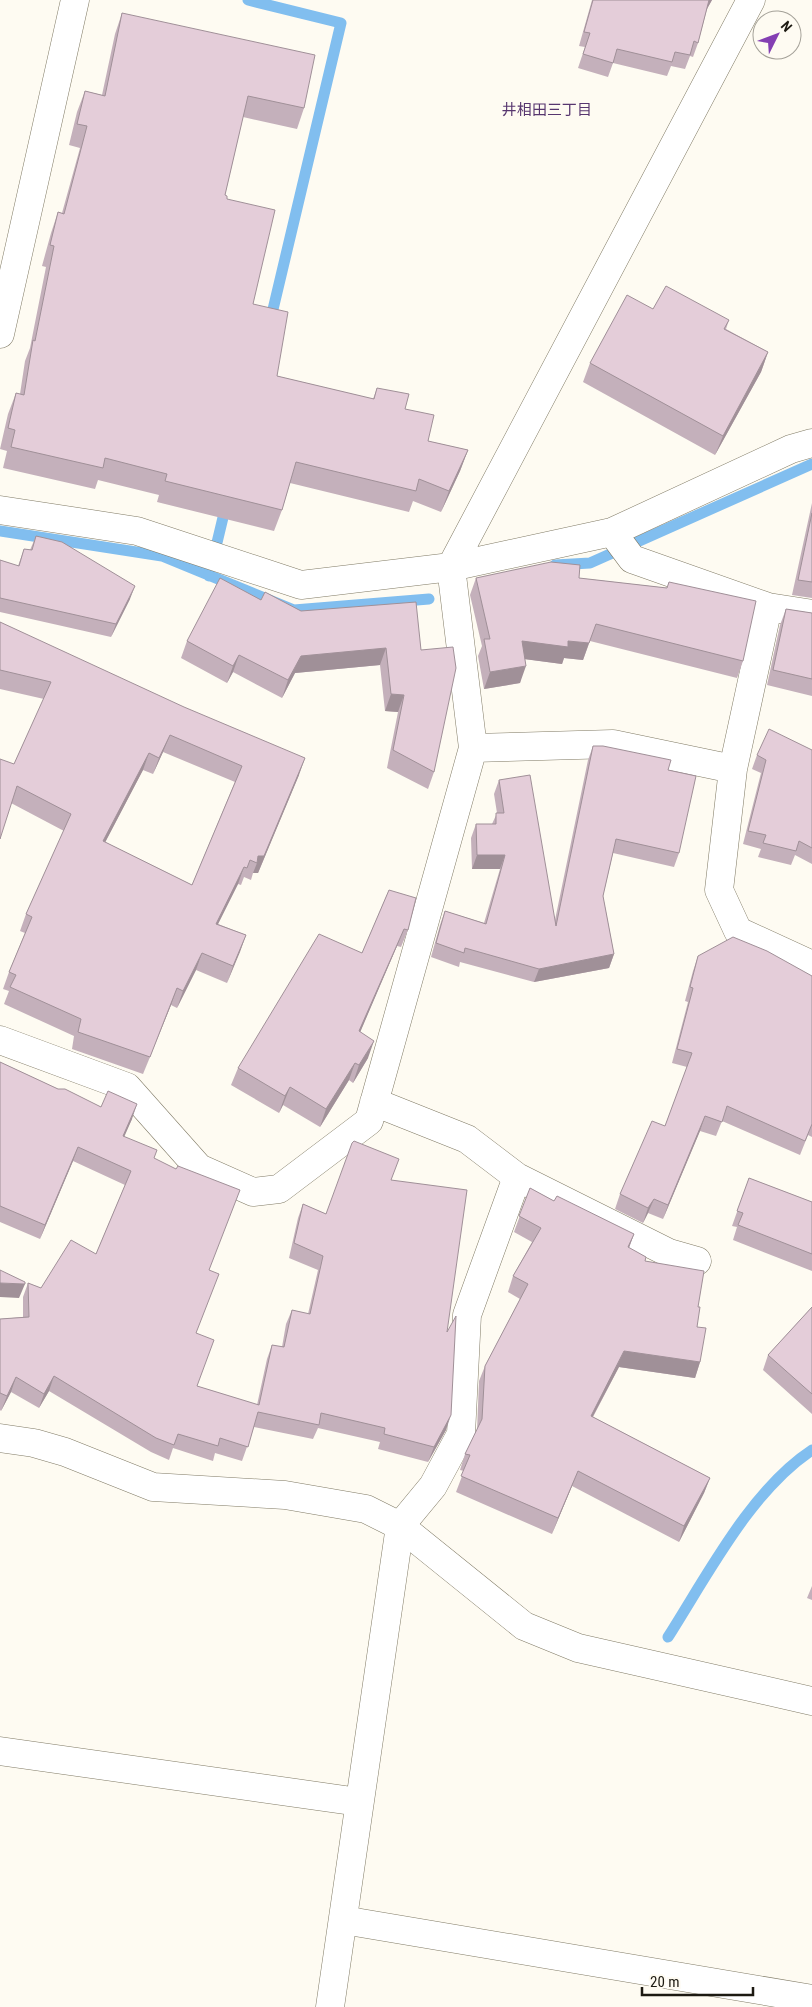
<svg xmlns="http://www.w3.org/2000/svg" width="812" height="2007" font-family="'Roboto Condensed','Noto Sans JP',sans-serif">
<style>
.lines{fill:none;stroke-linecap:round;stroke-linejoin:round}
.stream{stroke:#81beef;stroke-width:11}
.street-casing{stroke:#817b66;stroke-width:29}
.secondary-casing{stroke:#817b66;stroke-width:29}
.street{stroke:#fff;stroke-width:28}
.secondary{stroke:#fff;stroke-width:28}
.wall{fill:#c4b0bb;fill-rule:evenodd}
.shaded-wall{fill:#a09098}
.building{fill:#e4cdd9;stroke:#a09098;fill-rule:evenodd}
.labels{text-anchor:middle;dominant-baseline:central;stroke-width:4.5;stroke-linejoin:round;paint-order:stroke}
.neighbourhood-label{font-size:15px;fill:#57366f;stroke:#fefbf2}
</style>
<rect width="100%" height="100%" fill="#fefbf2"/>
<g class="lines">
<!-- stream -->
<path class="stream" d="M 248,0 L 341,23 L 270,322
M 0,531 L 162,556 L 294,610 L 429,599
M 555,565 L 590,563 L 812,464
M 209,576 L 226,505
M 668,1637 C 707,1576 751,1490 812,1450"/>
<defs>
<path id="street" d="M 0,334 L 75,0
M 0,510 L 137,531 L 301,585 L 451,567 L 612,532 L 791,449 L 812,443
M 612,532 L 632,559 L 768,607 L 812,614
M 768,607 L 733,769 L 719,890 L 738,931 L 812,965
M 473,748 L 613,744 L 733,769
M 0,1040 L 127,1087 L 199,1168 L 253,1192 L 279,1189 L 369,1121 L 473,748 L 451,567 L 751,0
M 374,1102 L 467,1139 L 517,1177 L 669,1253 L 697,1261
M 0,1751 L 359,1802
M 343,1920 L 812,1999
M 330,2007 L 400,1526 L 433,1486 L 461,1434 L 467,1315 L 517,1177"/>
<path id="secondary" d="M 0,1438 L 34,1443 L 65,1452 L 153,1487 L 285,1495 L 366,1509 L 400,1526 L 524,1626 L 578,1648 L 812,1701"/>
</defs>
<!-- street casing -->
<use href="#street" class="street-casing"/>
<!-- secondary casing -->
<use href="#secondary" class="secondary-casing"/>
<!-- street -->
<use href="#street" class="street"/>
<!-- secondary -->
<use href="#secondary" class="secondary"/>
</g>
<!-- wall -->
<path class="wall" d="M 592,0 L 712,0 L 707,9 L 698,43 L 693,57 L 690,56 L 685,69 L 671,66 L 667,76 L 613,63 L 608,77 L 578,68 L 585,47 L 579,46 Z
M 122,13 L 304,108 L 297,129 L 243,117 L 225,195 L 227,199 L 253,304 L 277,376 L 373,399 L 377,388 L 405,409 L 428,441 L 468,450 L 460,471 L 441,512 L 413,501 L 409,512 L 290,483 L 282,510 L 274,531 L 157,502 L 159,495 L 98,480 L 95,489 L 3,468 L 7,451 L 0,449 L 8,414 L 16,393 L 20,394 L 25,361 L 30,348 L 46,267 L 42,266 L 51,233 L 58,212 L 62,213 L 80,148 L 69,145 L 77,112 L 85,91 L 102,95 L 115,34 Z
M 653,309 L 729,320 L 726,329 L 768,352 L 761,372 L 715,455 L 583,382 L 590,363 Z
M 812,503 L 812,598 L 792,595 Z
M 36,536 L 130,599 L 111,637 L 0,612 L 0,560 L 18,566 L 24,549 L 30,550 Z
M 476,578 L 579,578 L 667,588 L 669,582 L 743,661 L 737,678 L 590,641 L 583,660 L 564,658 L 562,664 L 525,659 L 520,683 L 484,689 L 478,656 L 482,646 L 470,595 Z
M 261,600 L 301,611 L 421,650 L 434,772 L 428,789 L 387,768 L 398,712 L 385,711 L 380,665 L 295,673 L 282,698 L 233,672 L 227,683 L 181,658 L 187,641 Z
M 786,609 L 812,613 L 812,696 L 767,685 L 780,625 Z
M 0,622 L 299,775 L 258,873 L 253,873 L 251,880 L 244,877 L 241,885 L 238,884 L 218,924 L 246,935 L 227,983 L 196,970 L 177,1008 L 171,1005 L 143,1074 L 72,1049 L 74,1036 L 4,1004 L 9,991 L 3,989 L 9,972 L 25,933 L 20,931 L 26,914 L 64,831 L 11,803 L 14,764 L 44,699 L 0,689 ZM 163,752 L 235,782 L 192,885 L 105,842 L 143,770 L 153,774 Z
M 593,746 L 668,770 L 679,853 L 674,867 L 613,853 L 603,896 L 614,954 L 609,968 L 534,982 L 460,962 L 459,967 L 431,957 L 440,925 L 445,911 L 484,923 L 500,869 L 472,869 L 471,838 L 476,824 L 492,824 L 497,813 L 494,794 L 499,780 L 555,920 L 588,760 Z
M 812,750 L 812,864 L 795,855 L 791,865 L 758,857 L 761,849 L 743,844 L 761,773 L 752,769 L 757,755 Z
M 389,890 L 408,930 L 401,947 L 397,946 L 360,1032 L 368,1058 L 353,1083 L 349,1080 L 320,1127 L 283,1105 L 279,1113 L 231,1085 L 238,1068 L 362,953 Z
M 698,956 L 812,976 L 812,1137 L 808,1135 L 800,1155 L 722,1121 L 716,1136 L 700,1131 L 663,1219 L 648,1213 L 643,1223 L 615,1209 L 620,1194 L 665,1126 L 687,1067 L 672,1063 L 688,1002 L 685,1001 L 693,971 Z
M 0,1062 L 58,1089 L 101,1107 L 132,1119 L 124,1136 L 154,1158 L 209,1270 L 196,1333 L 197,1386 L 257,1405 L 267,1359 L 272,1345 L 282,1347 L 286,1324 L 292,1310 L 308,1314 L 318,1270 L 289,1258 L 298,1218 L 303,1204 L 326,1214 L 391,1180 L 447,1332 L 446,1430 L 428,1462 L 378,1449 L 380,1442 L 318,1428 L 313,1439 L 254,1427 L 242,1461 L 215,1453 L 213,1461 L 173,1448 L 169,1460 L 151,1452 L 49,1391 L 39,1408 L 11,1392 L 1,1411 L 0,1410 L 0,1319 L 23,1317 L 23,1297 L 28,1283 L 41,1288 L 96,1254 L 125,1185 L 73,1161 L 40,1239 L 0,1222 Z
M 749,1178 L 812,1202 L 812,1271 L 733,1240 L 737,1227 L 732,1226 Z
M 530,1188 L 554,1201 L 634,1234 L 629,1248 L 698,1307 L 697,1327 L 700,1362 L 695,1378 L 619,1367 L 593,1417 L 710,1478 L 704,1493 L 679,1542 L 572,1486 L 552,1534 L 456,1492 L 464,1471 L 460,1470 L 465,1454 L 477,1431 L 479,1381 L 485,1366 L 520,1299 L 508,1292 L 513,1276 L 532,1242 L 514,1232 Z
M 812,1307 L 812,1414 L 763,1370 L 768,1355 Z
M 812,1586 L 812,1600 L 807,1598 Z"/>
<!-- shaded-wall -->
<path class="shaded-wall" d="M 709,0 L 712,0 L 704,14 Z
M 768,352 L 761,372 L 715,455 L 723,436 Z
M 468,450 L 460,471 L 441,512 L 449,491 Z
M 135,586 L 130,599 L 111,637 L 116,624 Z
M 522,641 L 568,641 L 589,643 L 583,660 L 564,658 L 562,664 L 516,658 Z
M 386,648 L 380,665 L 295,673 L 282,698 L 288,680 L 301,656 Z
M 239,655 L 233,672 L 227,683 L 233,666 Z
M 526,666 L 520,683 L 484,689 L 490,672 Z
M 391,694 L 404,695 L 398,712 L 385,711 Z
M 170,735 L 163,752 L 153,774 L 159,758 Z
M 149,753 L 143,770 L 97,858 L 103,841 Z
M 305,758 L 299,775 L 258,873 L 253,873 L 257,863 L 258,856 Z
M 477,855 L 505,855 L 500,869 L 472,869 Z
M 244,867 L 238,884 L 210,940 L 216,924 Z
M 404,929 L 397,946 L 353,1049 L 359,1031 Z
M 246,935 L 240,952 L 227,983 L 233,966 Z
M 202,953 L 196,970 L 177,1008 L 183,991 Z
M 614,954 L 609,968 L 534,982 L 539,969 Z
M 177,988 L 171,1005 L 143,1074 L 150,1057 Z
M 374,1041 L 368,1058 L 353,1083 L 359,1065 Z
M 355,1063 L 349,1080 L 320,1127 L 326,1109 Z
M 290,1087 L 283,1105 L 279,1113 L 285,1096 Z
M 137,1104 L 132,1119 L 118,1151 L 123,1136 Z
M 705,1116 L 700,1131 L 663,1219 L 668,1205 Z
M 78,1147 L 73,1161 L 40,1239 L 45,1225 Z
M 654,1199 L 648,1213 L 643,1223 L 648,1208 Z
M 634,1234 L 628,1250 L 628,1247 Z
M 0,1283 L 25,1284 L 19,1298 L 0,1297 Z
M 624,1351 L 700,1362 L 695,1378 L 619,1367 L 585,1431 L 591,1416 Z
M 54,1376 L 49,1391 L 39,1408 L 44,1394 Z
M 16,1377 L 11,1392 L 1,1411 L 7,1396 Z
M 451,1415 L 446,1430 L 428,1462 L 434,1447 Z
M 578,1471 L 572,1486 L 552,1534 L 558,1518 Z
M 710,1478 L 704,1493 L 679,1542 L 684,1526 Z"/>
<!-- building -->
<path class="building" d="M 593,0 L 709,0 L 698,43 L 694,41 L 690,55 L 675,52 L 672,62 L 617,49 L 613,63 L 583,54 L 590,33 L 584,32 Z
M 122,13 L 315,55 L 304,108 L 248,96 L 225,195 L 227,196 L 227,199 L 275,210 L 253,304 L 288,312 L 277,376 L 374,399 L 377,388 L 409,394 L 405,409 L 434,415 L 428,441 L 468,450 L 449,491 L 419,479 L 416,491 L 296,462 L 282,510 L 165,481 L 167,474 L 105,458 L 103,468 L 11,447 L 15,430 L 8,428 L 16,393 L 24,395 L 33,340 L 35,341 L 54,246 L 50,245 L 58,212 L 64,214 L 87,126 L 77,124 L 85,91 L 105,96 Z
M 666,286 L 729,320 L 724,329 L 768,352 L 723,436 L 590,363 L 627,295 L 653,309 Z
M 812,513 L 812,582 L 798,580 Z
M 36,536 L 62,542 L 135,586 L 116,624 L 0,598 L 0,560 L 19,566 L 24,549 L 32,550 Z
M 551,562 L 580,565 L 579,578 L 667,588 L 669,582 L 756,601 L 743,661 L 596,624 L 589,643 L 568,641 L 568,647 L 522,641 L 526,666 L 490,672 L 484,639 L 490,639 L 476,578 Z
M 220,578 L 261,600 L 265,592 L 301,611 L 416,602 L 421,650 L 453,647 L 456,668 L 434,772 L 393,750 L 404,695 L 391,694 L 386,648 L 301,656 L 288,680 L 239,655 L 233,666 L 187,641 Z
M 786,609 L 812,613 L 812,679 L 773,670 Z
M 0,622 L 184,707 L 305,758 L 264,856 L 258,856 L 257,863 L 250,860 L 247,868 L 244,867 L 216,924 L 246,935 L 233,966 L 202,953 L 183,991 L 177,988 L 150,1057 L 78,1032 L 81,1019 L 10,987 L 16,975 L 9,972 L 32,917 L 26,914 L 71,814 L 17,786 L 0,839 L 0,759 L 14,764 L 51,682 L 0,670 ZM 170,735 L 242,766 L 192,885 L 103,841 L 149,753 L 159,758 Z
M 769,729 L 812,750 L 812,848 L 799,841 L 796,851 L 763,843 L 766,835 L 748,831 L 766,760 L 757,755 Z
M 593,746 L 603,746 L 671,760 L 668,770 L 696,776 L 679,853 L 616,839 L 603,896 L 614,954 L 539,969 L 465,948 L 464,953 L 436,943 L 445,911 L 486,924 L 505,855 L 477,855 L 476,824 L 496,824 L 496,813 L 504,813 L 499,780 L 530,775 L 556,926 Z
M 389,890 L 416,898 L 408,930 L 404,929 L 359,1031 L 374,1041 L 359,1065 L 355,1063 L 326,1109 L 290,1087 L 285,1096 L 238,1068 L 319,934 L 362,953 Z
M 733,937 L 767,951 L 812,976 L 812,1124 L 805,1141 L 727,1106 L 722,1122 L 705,1116 L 668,1205 L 654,1199 L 648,1208 L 620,1194 L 652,1121 L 665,1126 L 692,1053 L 677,1049 L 693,988 L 690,987 L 698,956 Z
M 0,1062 L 58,1089 L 65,1089 L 101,1107 L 108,1091 L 137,1104 L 123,1136 L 157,1150 L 154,1158 L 176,1169 L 178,1166 L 240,1190 L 209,1270 L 219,1274 L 196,1333 L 214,1340 L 197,1386 L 259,1405 L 272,1345 L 284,1347 L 292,1310 L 310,1314 L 323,1256 L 294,1243 L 303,1204 L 326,1214 L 352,1143 L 354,1141 L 399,1159 L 391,1180 L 467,1190 L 447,1332 L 456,1316 L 451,1415 L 434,1447 L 384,1434 L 385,1428 L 321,1413 L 319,1425 L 258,1412 L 248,1447 L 220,1438 L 218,1446 L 178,1434 L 174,1445 L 156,1438 L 54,1376 L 44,1394 L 16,1377 L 7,1396 L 0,1393 L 0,1319 L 29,1317 L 28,1283 L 41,1288 L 71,1240 L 96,1254 L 131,1171 L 78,1147 L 45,1225 L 0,1206 Z
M 749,1178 L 812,1202 L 812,1254 L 738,1225 L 743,1213 L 737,1211 Z
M 530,1188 L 554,1201 L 557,1196 L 634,1234 L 628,1247 L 646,1257 L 645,1261 L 704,1271 L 698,1307 L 700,1307 L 697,1327 L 706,1328 L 700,1362 L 624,1351 L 591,1416 L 710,1478 L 684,1526 L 578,1471 L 558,1518 L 461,1476 L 470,1455 L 465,1454 L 482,1419 L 485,1366 L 528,1284 L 513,1276 L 541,1228 L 519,1216 Z
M 0,1270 L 25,1282 L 25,1284 L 0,1283 Z
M 812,1307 L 812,1394 L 768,1355 Z"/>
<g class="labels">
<!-- neighbourhood labels -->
<g class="neighbourhood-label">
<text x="547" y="110">井相田三丁目</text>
</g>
</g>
<!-- north arrow -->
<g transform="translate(777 35) rotate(48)"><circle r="24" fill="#fefbf2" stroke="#a4a198"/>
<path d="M0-4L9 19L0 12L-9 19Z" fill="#843fb3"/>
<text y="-8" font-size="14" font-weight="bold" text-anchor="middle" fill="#1c1911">N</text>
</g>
<!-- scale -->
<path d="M642 1987v8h111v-8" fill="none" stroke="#1c1911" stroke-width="2.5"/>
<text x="650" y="1987" font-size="15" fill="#1c1911" stroke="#fefbf2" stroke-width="4" paint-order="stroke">20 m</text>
</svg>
